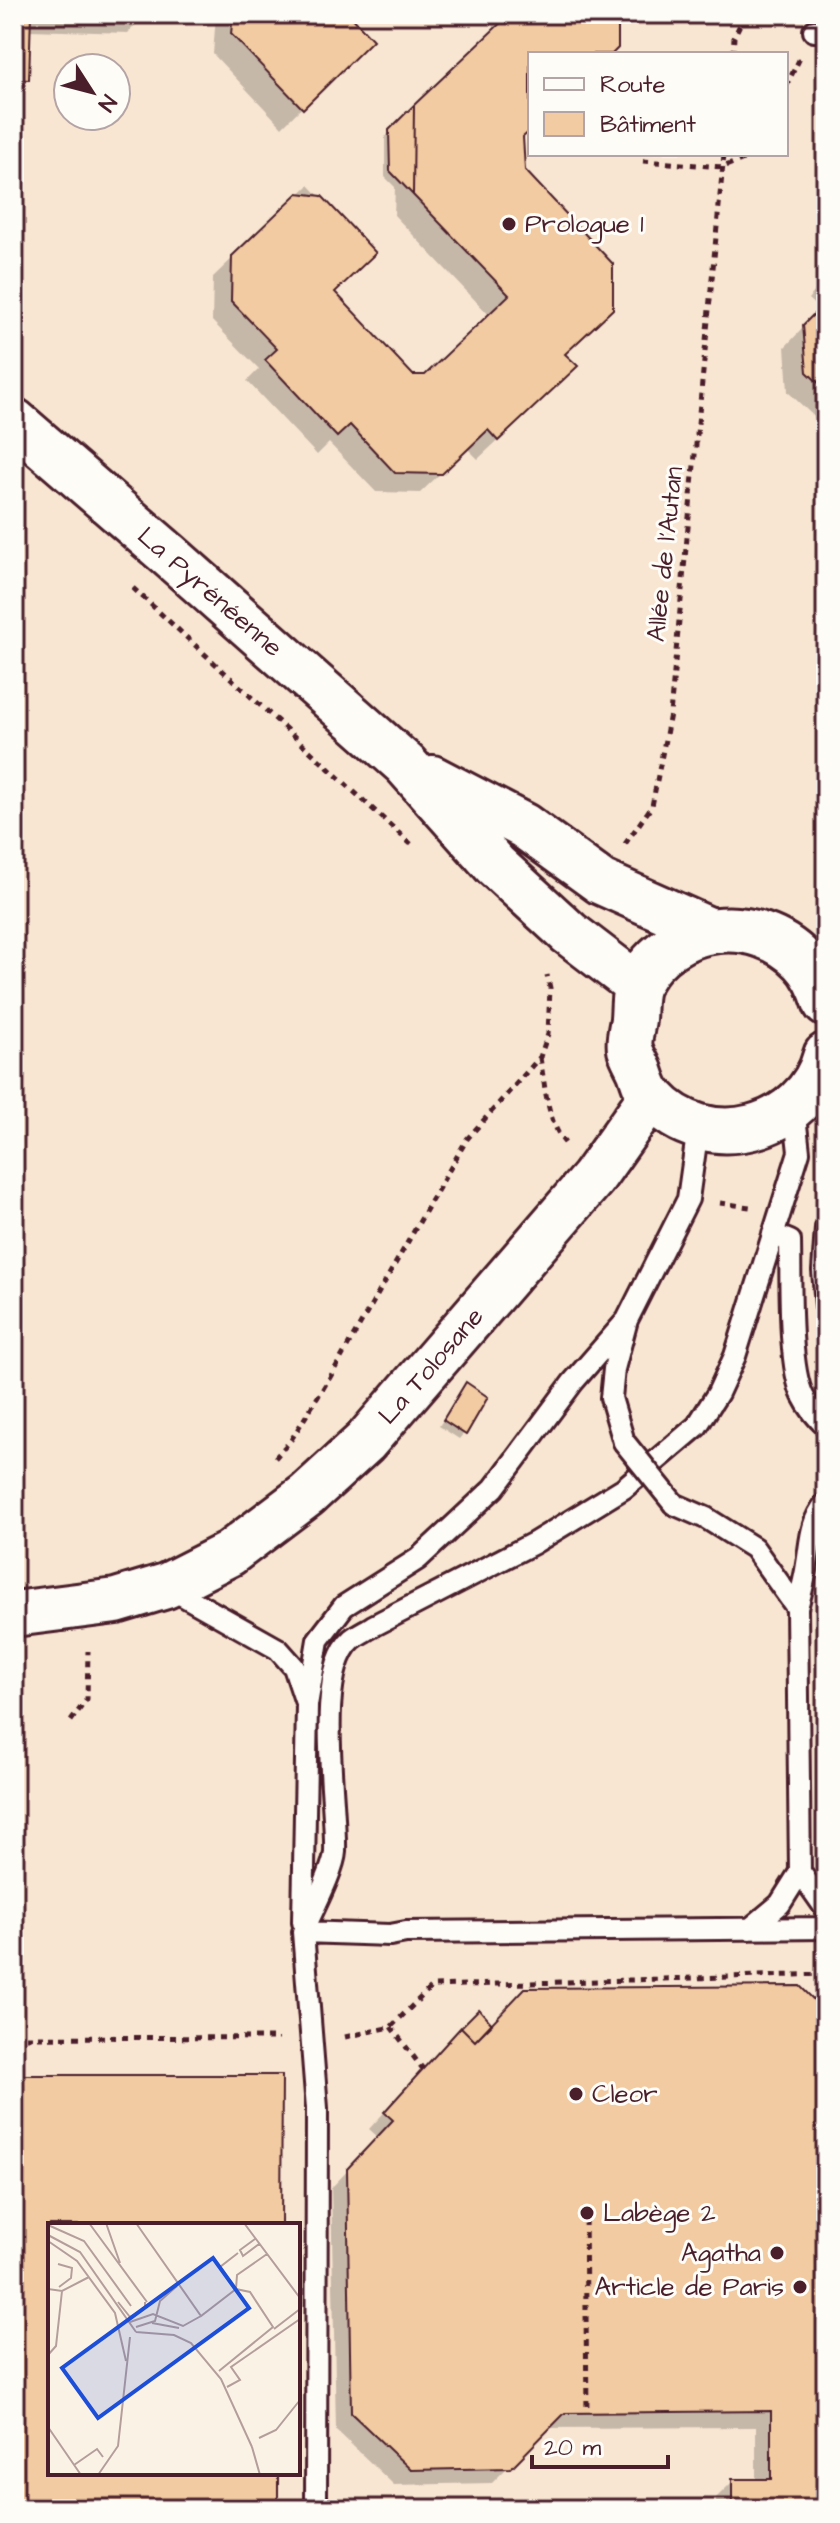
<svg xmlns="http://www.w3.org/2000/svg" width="840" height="2523" font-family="'Architects Daughter',sans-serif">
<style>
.built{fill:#f8e6d2;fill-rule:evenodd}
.shadow{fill:#0003}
.building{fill:#f2cba2;stroke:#4a1f2b;stroke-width:2}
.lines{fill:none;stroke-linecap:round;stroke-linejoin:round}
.service-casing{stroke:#4a1f2b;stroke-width:26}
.tertiary-casing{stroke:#4a1f2b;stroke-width:50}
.path{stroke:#4a1f2b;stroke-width:5;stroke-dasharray:6 6;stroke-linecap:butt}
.service{stroke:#fdfcf7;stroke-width:20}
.tertiary{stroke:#fdfcf7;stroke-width:44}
.service-bridge-casing{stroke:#4a1f2b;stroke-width:26;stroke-linecap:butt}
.service-bridge{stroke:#fdfcf7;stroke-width:20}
.poi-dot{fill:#4a1f2b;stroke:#fdfcf7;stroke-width:3}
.labels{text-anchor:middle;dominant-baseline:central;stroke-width:6;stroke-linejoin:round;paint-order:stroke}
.poi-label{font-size:26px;fill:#4a1f2b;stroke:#fdfcf7;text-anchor:start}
.street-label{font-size:26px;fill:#4a1f2b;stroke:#fdfcf7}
.inset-road{fill:none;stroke:#b49e9b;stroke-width:2}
.view{fill:#1d4ed8;fill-opacity:0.15;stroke:#1d4ed8;stroke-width:4}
.inset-edge{fill:none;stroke:#4a1f2b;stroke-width:4}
</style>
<rect width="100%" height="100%" fill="#fbf2e6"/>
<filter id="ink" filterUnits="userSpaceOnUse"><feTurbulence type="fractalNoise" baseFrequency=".0125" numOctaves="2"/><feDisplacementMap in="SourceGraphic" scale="16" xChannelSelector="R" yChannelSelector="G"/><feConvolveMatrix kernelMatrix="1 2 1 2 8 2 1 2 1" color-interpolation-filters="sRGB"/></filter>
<g filter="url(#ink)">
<!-- built -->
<path class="built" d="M 14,14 L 826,14 L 826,2509 L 14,2509 ZM 530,54 L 786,54 L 786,154 L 530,154 ZM 68,68 L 116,68 L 116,116 L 68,116 ZM 50,2225 L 298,2225 L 298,2473 L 50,2473 Z"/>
<!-- shadow -->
<path class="shadow" d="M 14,14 L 146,14 L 128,33 L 29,30 L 28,79 L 14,92 Z
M 216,14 L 346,14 L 370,40 L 282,127 L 213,54 Z
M 482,14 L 616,14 L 609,54 L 530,54 L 530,129 L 521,137 L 523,171 L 563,355 L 556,386 L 478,459 L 467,448 L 420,493 L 376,492 L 329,443 L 317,455 L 247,381 L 259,369 L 212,321 L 213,277 L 309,185 L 373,253 L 333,292 L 412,377 L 426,378 L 490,316 L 394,215 L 395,187 L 385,177 L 385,137 L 497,30 Z
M 826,279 L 826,428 L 788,392 L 785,347 L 820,310 L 808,299 Z
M 466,1385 L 464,1433 L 459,1439 L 439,1426 Z
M 826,2015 L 826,2509 L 716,2509 L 716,2498 L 733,2481 L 756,2481 L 756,2427 L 547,2428 L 492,2483 L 394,2485 L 336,2430 L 331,2188 L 379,2138 L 369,2129 L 445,2046 L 491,2026 Z"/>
<!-- building -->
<path class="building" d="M 14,14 L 31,14 L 29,80 L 14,79 Z
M 233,14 L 349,14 L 373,40 L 303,109 L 231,34 Z
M 510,14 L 618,14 L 618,48 L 612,54 L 530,54 L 530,131 L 523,137 L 525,170 L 613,264 L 613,309 L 565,354 L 578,366 L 498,441 L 488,430 L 442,474 L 395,473 L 350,425 L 337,437 L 265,360 L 277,349 L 231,301 L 232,256 L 298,193 L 322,196 L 376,253 L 335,292 L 413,375 L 425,375 L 509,295 L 413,195 L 414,105 Z
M 414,105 L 413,195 L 390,171 L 389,130 Z
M 826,302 L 826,390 L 807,372 L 803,325 Z
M 466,1382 L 488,1397 L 466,1435 L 443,1420 Z
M 800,1986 L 826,2012 L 826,2509 L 732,2509 L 732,2479 L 771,2479 L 771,2411 L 565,2413 L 511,2468 L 411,2470 L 351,2413 L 347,2169 L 393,2120 L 384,2112 L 461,2027 L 475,2041 L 525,1988 Z
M 479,2009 L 492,2024 L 475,2041 L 461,2027 Z
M 14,2075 L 282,2075 L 281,2225 L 50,2225 L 50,2473 L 278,2473 L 278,2509 L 14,2509 Z"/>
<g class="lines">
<defs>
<path id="service" d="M 814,31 L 826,31
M 826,1228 L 823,1271 L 826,1306
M 773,1234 L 790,1241 C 791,1279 788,1365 803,1396 C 809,1408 816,1417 826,1426
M 624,1442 L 611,1398 L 614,1369 L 627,1320 L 688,1199 L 698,1128
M 674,1504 L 706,1518 L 754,1548 L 797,1608 L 800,1872 L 826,1909
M 166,1586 L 278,1649 L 294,1667 L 305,1700
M 797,1608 C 801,1593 805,1579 807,1564 C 811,1541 810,1522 826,1503
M 303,1922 L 307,1705 L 318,1640 L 344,1606 L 418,1559 L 494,1488 L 573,1382 L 627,1320
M 750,1929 L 780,1904 L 800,1872
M 303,1932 C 311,1913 334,1870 335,1852 C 337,1802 313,1674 352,1639 C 358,1634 367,1630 373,1626 L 534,1543 L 624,1488 L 697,1426 L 718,1393 L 735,1356 L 799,1152 L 794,1107
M 316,2509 L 317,2108 L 303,1932 L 390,1935 L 406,1932 L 826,1928"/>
<path id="tertiary" d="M 14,421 L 169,555 L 405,764 L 495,865 L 569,933 L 637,985
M 432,778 L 524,826 L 601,882 L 709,930
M 826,1004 C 821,988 815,973 803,961 C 756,912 671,921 638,983 C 633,992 634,1008 633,1019 C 632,1028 628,1040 630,1049 C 632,1056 637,1064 640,1071 C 643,1080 646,1091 653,1098 C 706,1157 806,1131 826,1055
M 14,1614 L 116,1601 L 166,1586 L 229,1554 L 307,1495 L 365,1442 L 593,1178 L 651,1096"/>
</defs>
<!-- service casing -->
<use href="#service" class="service-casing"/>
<!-- tertiary casing -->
<use href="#tertiary" class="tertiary-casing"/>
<!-- path -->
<path class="path" d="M 733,54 L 734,37 L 745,14
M 786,86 L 800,58
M 643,161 L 723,167 L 749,157 L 751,154
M 133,588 L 414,847
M 625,844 L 652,806 L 670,714 L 724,154
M 540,1058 C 545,1085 547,1121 565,1143
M 720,1203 L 750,1207
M 275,1458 L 291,1440 L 329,1379 L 467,1139 L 540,1057 L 548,1034 L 550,988 L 547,975
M 71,1721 L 87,1699 L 88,1651
M 391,2027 L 423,2069
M 14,2037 L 279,2038
M 345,2037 L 391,2027 L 432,1986 L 826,1974
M 585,2208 L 587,2413"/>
<!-- service -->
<use href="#service" class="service"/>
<!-- tertiary -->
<use href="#tertiary" class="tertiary"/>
<defs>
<path id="service-bridge" d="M 624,1442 L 674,1504"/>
</defs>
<!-- service-bridge casing -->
<use href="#service-bridge" class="service-bridge-casing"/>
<!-- service-bridge -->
<use href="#service-bridge" class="service-bridge"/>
</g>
</g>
<!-- markers -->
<g class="poi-dot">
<circle cx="509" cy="224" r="8"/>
<circle cx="576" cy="2094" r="8"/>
<circle cx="587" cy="2213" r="8"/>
<circle cx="777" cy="2253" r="8"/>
<circle cx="800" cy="2287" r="8"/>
</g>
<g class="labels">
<!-- poi labels -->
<g class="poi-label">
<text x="525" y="224">Prologue 1</text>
<text x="592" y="2094">Cleor</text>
<text x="603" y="2213">Labège 2</text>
<text x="761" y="2253" text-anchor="end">Agatha</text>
<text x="784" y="2287" text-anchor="end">Article de Paris</text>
</g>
<!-- street labels -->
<g class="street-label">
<text transform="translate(665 554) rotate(-84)">Allée de l'Autan</text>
<text transform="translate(210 592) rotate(41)">La Pyrénéenne</text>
<text transform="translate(431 1366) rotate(-49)">La Tolosane</text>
</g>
</g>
<!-- overview -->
<g transform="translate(48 2223)">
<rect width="252" height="252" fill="#fbf2e6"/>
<path class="inset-road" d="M 41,0 L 99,79M 58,0 L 72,40M 88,0 L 153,93 L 188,66 L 189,52 L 219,31M 196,0 L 252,75M 0,2 L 36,18 L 83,83M 0,12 L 32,29 L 88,109M 207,16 L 192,27 L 195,33 L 211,21M 0,18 L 29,38 L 67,90 L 78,138M 10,41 L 24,45 L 23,55 L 11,64M 0,66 L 14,68 L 41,54M 70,79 L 82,94 L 97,85 L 97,79M 82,99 L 105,91 L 135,103 L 153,93M 104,100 L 131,105M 88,104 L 107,98 L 112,78 L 129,63M 226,106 L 252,86M 88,109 L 126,112 L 143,120 L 173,156 L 204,224M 0,132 L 8,123 L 14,68M 171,148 L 225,104 L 202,69 L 188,66 L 172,44 L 190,30M 179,164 L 192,157 L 183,144 L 252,96M 0,204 L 33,252M 211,215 L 228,207 L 252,177M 204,224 L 212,252M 26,242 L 49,226 L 55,234M 50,252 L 70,223 L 82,114"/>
<path class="view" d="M 165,35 L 201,85 L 50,195 L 14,145 Z"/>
<rect width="252" height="252" class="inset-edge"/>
</g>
<!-- margin -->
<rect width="840" height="2523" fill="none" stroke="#fdfcf7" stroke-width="48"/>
<rect x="24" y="24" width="792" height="2475" fill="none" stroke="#4a1f2b" stroke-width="3" filter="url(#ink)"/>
<!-- legend -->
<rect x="528" y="52" width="260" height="104" fill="#fdfcf7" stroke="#b5a4a5" stroke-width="2"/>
<rect x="544" y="78" width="40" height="12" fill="#fdfcf7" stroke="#b5a4a5" stroke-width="2"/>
<text x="600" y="92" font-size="24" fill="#4a1f2b">Route</text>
<rect x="544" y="112" width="40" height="24" fill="#f2cba2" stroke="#b5a4a5" stroke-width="2"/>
<text x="600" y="132" font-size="24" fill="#4a1f2b">Bâtiment</text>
<!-- north arrow -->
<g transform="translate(92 92) rotate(126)"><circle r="38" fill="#fdfcf7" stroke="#b5a4a5" stroke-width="2"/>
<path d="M0-6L14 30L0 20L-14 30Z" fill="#4a1f2b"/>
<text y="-12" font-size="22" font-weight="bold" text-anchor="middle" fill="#4a1f2b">N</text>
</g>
<!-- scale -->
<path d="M532 2455v12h136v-12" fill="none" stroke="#4a1f2b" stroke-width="4"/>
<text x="544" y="2455" font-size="24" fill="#4a1f2b" stroke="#fdfcf7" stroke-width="6" paint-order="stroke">20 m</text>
</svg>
